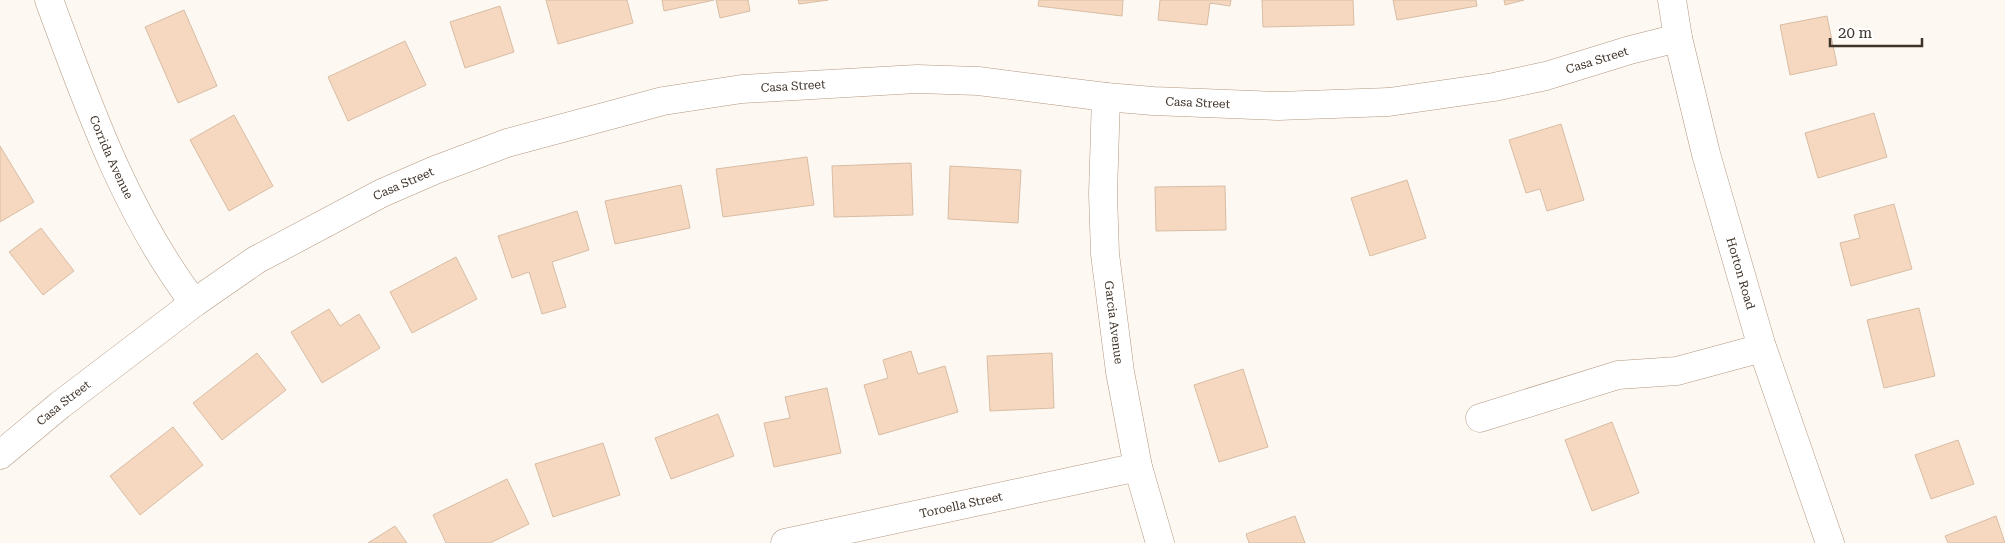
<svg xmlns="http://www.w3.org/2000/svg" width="2005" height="543" font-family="'Roboto Serif',serif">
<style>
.building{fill:#f5d8bf;stroke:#d8bda4}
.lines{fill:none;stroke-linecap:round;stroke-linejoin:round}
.minor-casing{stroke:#b39880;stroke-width:29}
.minor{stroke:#fff;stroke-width:28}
.labels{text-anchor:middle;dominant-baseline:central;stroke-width:4;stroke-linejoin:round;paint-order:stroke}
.street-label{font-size:12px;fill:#3e3329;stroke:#fff}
</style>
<rect width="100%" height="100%" fill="#fef8f3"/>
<!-- building -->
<path class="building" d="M 546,0 L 627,0 L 633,23 L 558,44 Z
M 662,0 L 714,0 L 664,11 Z
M 716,0 L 748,0 L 750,11 L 720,18 Z
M 798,0 L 828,0 L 799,4 Z
M 1039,0 L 1123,0 L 1122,16 L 1038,6 Z
M 1160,0 L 1231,0 L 1230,6 L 1210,3 L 1207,25 L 1158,20 Z
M 1262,0 L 1353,0 L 1354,25 L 1263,27 Z
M 1393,0 L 1476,0 L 1477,6 L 1397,20 Z
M 1504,0 L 1524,0 L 1505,5 Z
M 500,6 L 514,52 L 465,68 L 450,22 Z
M 184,10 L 217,86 L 178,103 L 145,27 Z
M 1827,16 L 1837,65 L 1790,75 L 1780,25 Z
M 405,41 L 426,85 L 348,121 L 328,77 Z
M 1874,113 L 1887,157 L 1818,178 L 1805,133 Z
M 234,115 L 273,186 L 229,211 L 190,140 Z
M 1561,124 L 1584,200 L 1547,211 L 1540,189 L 1526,193 L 1509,140 Z
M 0,146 L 34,202 L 0,222 Z
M 807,157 L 814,205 L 723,217 L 716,169 Z
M 911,163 L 913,215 L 834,217 L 832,166 Z
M 950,166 L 1021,170 L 1018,223 L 948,219 Z
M 1407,180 L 1426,238 L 1370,256 L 1351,198 Z
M 681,185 L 690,228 L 615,244 L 605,201 Z
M 1225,186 L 1226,230 L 1156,231 L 1155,187 Z
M 1894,204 L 1912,269 L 1851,286 L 1840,243 L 1860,238 L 1854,215 Z
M 577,211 L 589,250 L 552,262 L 566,307 L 542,314 L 529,272 L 512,278 L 498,236 Z
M 41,228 L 74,271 L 43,295 L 9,252 Z
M 456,257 L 477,299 L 412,333 L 390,292 Z
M 1919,308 L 1935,376 L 1884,388 L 1867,320 Z
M 329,309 L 340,326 L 359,314 L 380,348 L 322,383 L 291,332 Z
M 911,351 L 918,374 L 945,366 L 958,412 L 879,435 L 864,385 L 888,378 L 883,360 Z
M 257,353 L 286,390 L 222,440 L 193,403 Z
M 1052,353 L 1054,408 L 990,411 L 987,356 Z
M 1243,369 L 1268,447 L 1219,462 L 1194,385 Z
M 827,388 L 841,453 L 774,467 L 764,423 L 790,418 L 785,397 Z
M 718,414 L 734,456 L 671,479 L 655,438 Z
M 1612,422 L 1639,493 L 1592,511 L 1565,440 Z
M 173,427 L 203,465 L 140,515 L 110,476 Z
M 1958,440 L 1974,484 L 1931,499 L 1915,455 Z
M 603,443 L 620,495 L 553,517 L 535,464 Z
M 507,479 L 529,524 L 490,543 L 446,543 L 433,515 Z
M 1295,516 L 1305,543 L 1249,543 L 1246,534 Z
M 1996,516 L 2005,543 L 1948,543 L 1945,536 Z
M 395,526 L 407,543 L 368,543 Z"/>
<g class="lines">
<defs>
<g id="minor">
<path id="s1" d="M 49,0 C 88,105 125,212 194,303"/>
<path id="s2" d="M 1672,0 L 1678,38 L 1706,154 L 1761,344 L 1830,543"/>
<path id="s3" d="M 1106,97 L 1103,194 L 1105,254 L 1120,372 L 1138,467 L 1160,543"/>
<path d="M 1480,418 L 1618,375 L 1677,371 L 1762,348"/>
<path id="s4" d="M 0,455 L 60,405 L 194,303 L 256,260 L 382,193 L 435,170 L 507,143 L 663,101 L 742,89 L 917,79 L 978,81 L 1106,97 L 1153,101 L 1278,106 L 1389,102 L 1494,87 L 1546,76 L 1630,50 L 1678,38"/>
<path id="s5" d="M 785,543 L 1138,467"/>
</g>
</defs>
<!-- minor casing -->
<use href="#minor" class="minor-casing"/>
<!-- minor -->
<use href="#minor" class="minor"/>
</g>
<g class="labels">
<!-- street labels -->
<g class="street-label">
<text stroke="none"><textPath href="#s4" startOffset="1702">Casa Street</textPath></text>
<text stroke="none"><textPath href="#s4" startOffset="892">Casa Street</textPath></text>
<text stroke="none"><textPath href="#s4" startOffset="1298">Casa Street</textPath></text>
<text stroke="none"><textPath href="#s1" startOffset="169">Corrida Avenue</textPath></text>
<text stroke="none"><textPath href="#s4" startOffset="488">Casa Street</textPath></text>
<text stroke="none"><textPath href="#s2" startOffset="282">Horton Road</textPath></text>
<text stroke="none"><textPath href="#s3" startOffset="226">Garcia Avenue</textPath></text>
<text stroke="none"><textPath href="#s4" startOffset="82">Casa Street</textPath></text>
<text stroke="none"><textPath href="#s5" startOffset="180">Toroella Street</textPath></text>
</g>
</g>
<!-- scale -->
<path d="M1830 38v8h92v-8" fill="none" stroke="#3e3329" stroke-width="2.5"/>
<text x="1838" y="38" font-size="15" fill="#3e3329" stroke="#ffffff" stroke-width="4" paint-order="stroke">20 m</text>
</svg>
